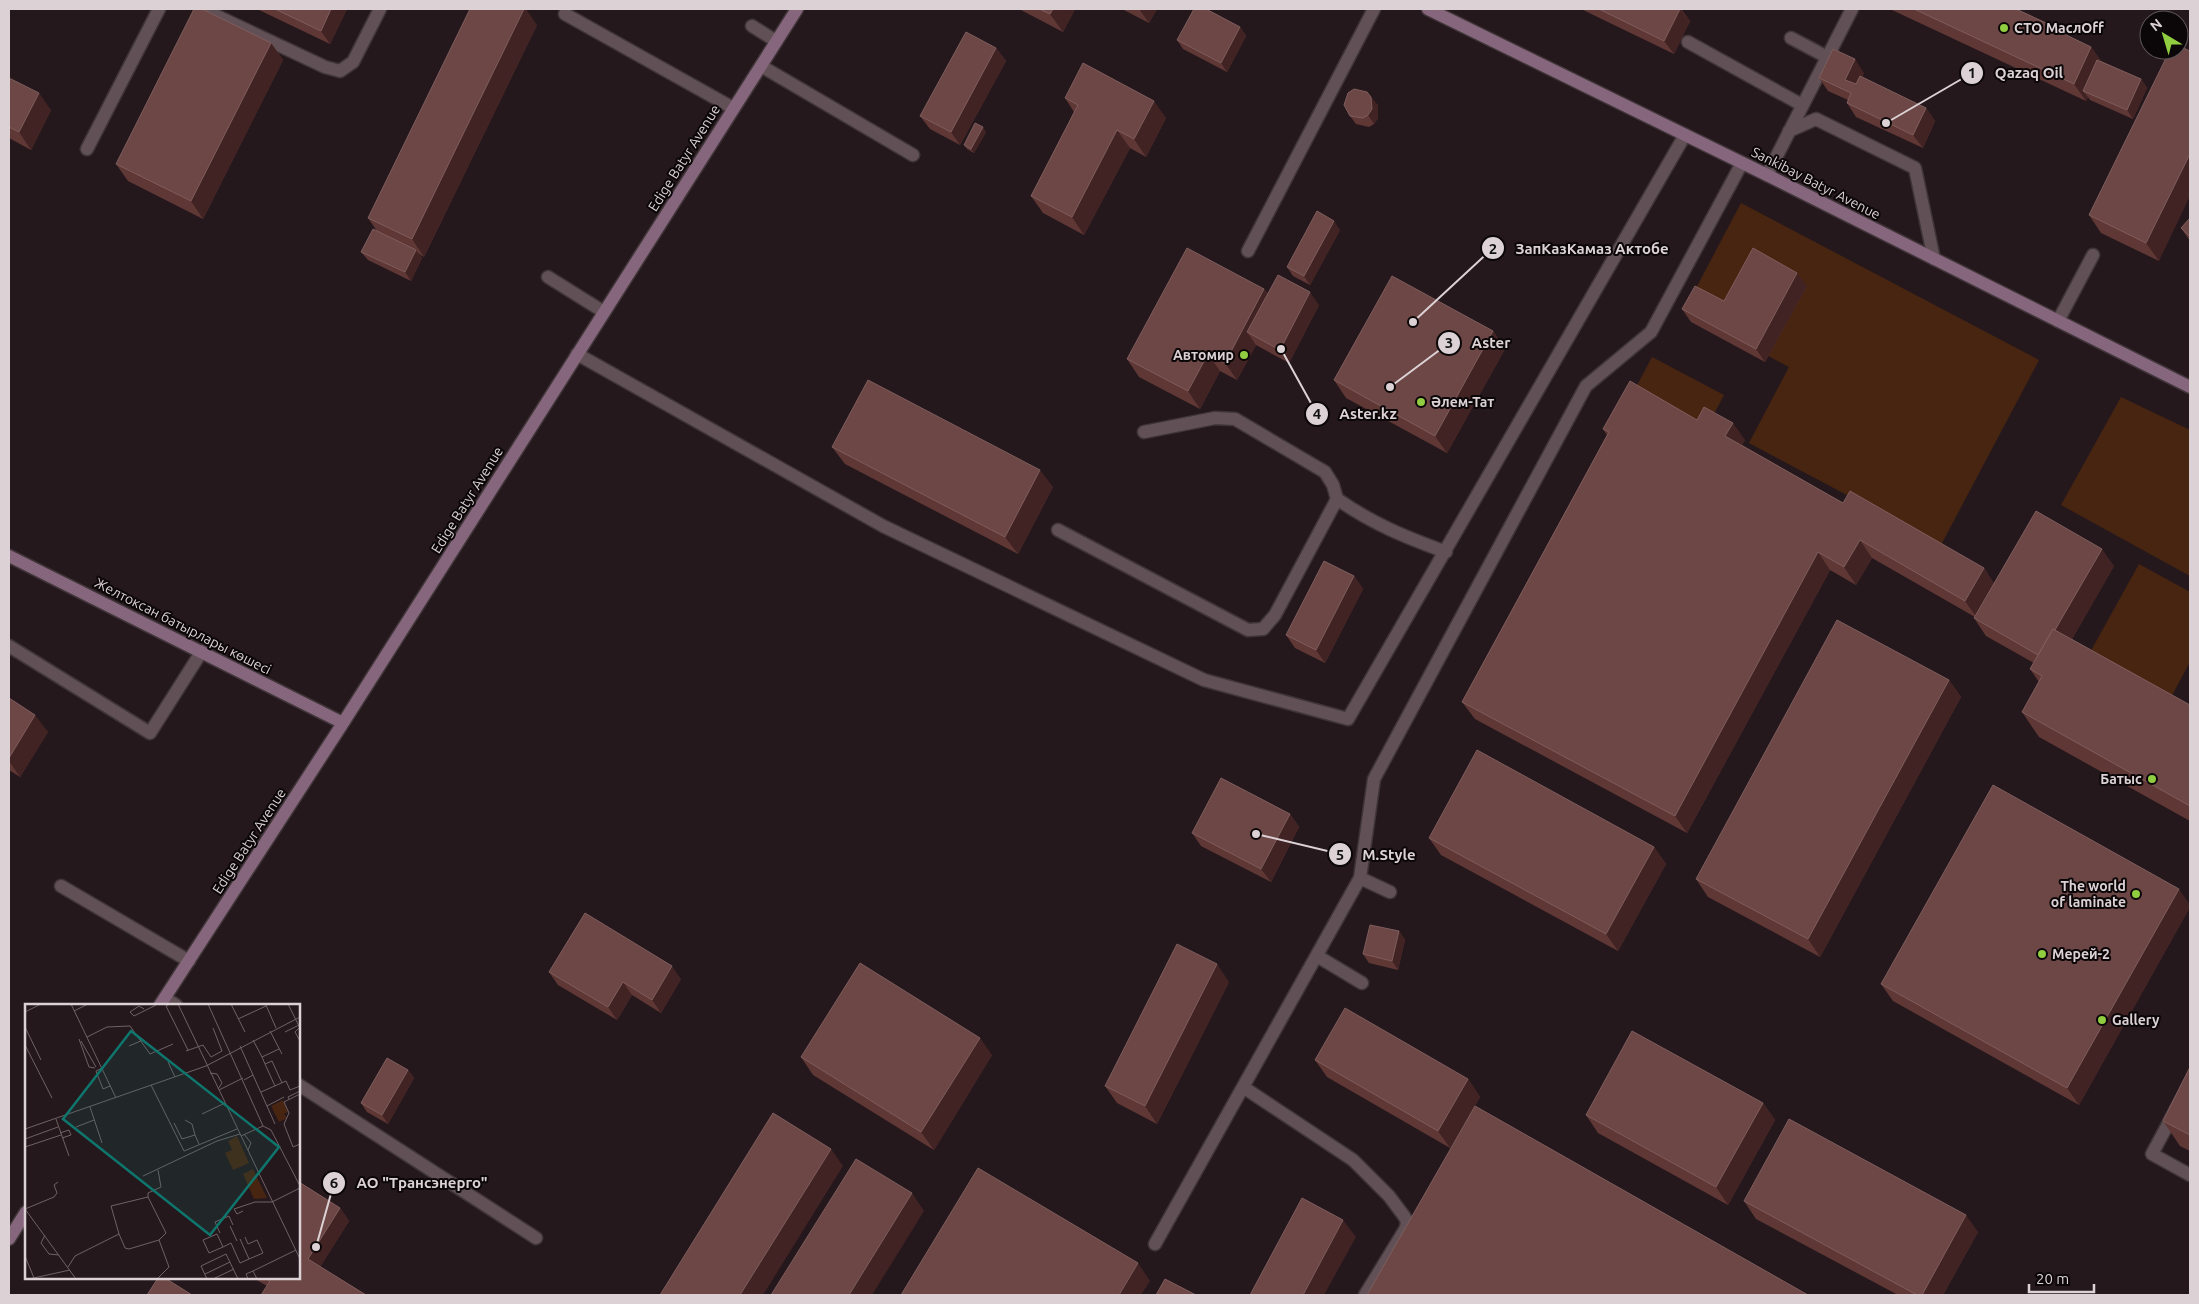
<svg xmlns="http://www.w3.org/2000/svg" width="2199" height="1304" font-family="Ubuntu,sans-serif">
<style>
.green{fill:#472511}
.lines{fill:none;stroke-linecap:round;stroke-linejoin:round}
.lane-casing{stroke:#3f3538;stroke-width:15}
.secondary-casing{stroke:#3f3538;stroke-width:15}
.lane{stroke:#615156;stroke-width:12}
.secondary{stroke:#86667c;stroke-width:12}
.wall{fill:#5f3735}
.shaded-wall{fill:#422324}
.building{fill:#6d4746;stroke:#7e5d5d}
.poi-dot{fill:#91cd40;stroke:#0b0607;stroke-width:2}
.labels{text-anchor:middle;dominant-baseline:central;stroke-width:4;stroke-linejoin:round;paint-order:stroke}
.poi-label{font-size:14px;font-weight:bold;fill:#dcd2d5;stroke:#0b0607;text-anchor:start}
.street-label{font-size:14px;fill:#dcd2d5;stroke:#0b0607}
.inset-road{fill:none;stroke:#6e6267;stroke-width:1}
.view{fill:#0f766e;fill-opacity:0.15;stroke:#0f766e;stroke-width:2.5}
.inset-edge{fill:none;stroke:#dcd2d5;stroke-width:2.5}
.leader{fill:none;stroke:#dcd2d5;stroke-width:2}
.callout-dot{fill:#dcd2d5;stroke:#0b0607;stroke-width:2}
.mark-label{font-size:15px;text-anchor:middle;font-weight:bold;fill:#111}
.callout-label{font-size:15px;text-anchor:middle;font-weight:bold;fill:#dcd2d5;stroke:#0b0607;stroke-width:4;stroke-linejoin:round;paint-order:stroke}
</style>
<rect width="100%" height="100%" fill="#25181d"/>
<!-- green -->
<path class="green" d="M 1741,203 L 2039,360 L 1941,545 L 1749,443 L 1789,367 L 1684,311 Z
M 1652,357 L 1724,395 L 1696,448 L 1624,410 Z
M 2121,397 L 2190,430 L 2190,576 L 2061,505 Z
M 2139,564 L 2190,592 L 2190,662 L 2169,701 L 2088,656 Z"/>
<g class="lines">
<defs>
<path id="lane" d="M 202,9 L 325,67 L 340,71 L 353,62 L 380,9
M 565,14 L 733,108
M 752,26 L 776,41
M 1791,38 L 1827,57
M 1688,42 L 1802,105
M 761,66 L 913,155
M 1789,131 L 1816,119 L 1915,168 L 1934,259
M 87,149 L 159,9
M 1767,175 L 1852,9
M 1248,251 L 1374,9
M 548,277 L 604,312
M 2058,321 L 2093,255
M 577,354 L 883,526 L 1204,680 L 1348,719 L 1685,135
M 1144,432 L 1215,418 L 1235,419 L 1325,472 L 1333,485 L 1337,499
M 1058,530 L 1248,630 L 1263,629 L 1275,615 L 1337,499 C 1373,524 1405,537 1446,552
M 9,646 L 150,733 L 202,651
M 1360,878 L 1390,892
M 61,886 L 189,961
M 1317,956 L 1362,983
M 165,998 L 176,1005
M 2190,1083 L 2152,1154 L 2190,1175
M 299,1085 L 536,1238
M 1243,1087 L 1353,1160 L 1389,1196 L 1404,1216 L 1407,1221 L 1406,1228 L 1365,1295
M 1155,1244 L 1360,878 L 1374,779 L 1586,386 L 1651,332 L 1742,163"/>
<path id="secondary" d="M 1428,9 L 1767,175 L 2190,387
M 9,556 L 343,723
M 160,1005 L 343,723 L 797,9
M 9,1239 L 26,1212"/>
</defs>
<!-- lane casing -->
<use href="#lane" class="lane-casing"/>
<!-- secondary casing -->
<use href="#secondary" class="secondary-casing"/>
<!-- lane -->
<use href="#lane" class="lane"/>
<!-- secondary -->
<use href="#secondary" class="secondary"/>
</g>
<!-- wall -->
<path class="wall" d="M 257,9 L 347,9 L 330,44 Z
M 1019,9 L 1075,9 L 1063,32 Z
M 1122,9 L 1157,9 L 1149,23 Z
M 1581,9 L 1681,9 L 1690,21 L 1674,54 Z
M 1891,9 L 2016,9 L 2059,29 L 2062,33 L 2091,47 L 2101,61 L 2141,79 L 2147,88 L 2133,119 L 2090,100 L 2088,97 L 2086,101 L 1892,10 Z
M 537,25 L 424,257 L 419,254 L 422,258 L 411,281 L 368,260 L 361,252 L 377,231 L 368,218 Z
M 1240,27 L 1246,36 L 1227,72 L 1183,49 L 1177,40 Z
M 271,43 L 283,60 L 203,219 L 128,181 L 116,164 Z
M 996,48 L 1006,61 L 960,145 L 930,129 L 920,116 Z
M 2190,51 L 2159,261 L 2101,233 L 2089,215 Z
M 1864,73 L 1862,77 L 1926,108 L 1935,121 L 1923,148 L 1856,117 L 1847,103 L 1848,100 L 1828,91 L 1819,78 Z
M 9,78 L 51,110 L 31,150 L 9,138 Z
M 1065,98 L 1166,118 L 1146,157 L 1130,148 L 1084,235 L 1043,213 L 1031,196 L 1074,112 Z
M 1378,105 L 1378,118 L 1374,124 L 1369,127 L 1356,124 L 1350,116 Z
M 986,132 L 974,153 L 967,149 L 964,145 Z
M 2190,218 L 2190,241 L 2181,228 Z
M 1340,230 L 1310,285 L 1293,276 L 1287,267 Z
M 1807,286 L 1765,362 L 1691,322 L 1682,309 Z
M 1264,289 L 1268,294 L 1319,305 L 1289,363 L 1256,345 L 1237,380 L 1220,371 L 1200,409 L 1139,377 L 1127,359 Z
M 1493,331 L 1505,349 L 1447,453 L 1346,398 L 1334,380 Z
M 1697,420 L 1745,440 L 1742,445 L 1843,503 L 1984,568 L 1994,584 L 2114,566 L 2072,639 L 2190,705 L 2190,821 L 2039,737 L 2022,712 L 2039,682 L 2030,669 L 2034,663 L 1986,636 L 1974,618 L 1975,617 L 1872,558 L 1856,585 L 1830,570 L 1687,833 L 1475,719 L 1462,702 L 1607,435 L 1603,429 Z
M 832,447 L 1053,487 L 1018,554 L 845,464 Z
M 1354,576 L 1363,589 L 1325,663 L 1295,648 L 1286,635 Z
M 1949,680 L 1961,697 L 1820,957 L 1708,897 L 1696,879 Z
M 9,698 L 48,732 L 20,777 L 9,770 Z
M 1290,814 L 1299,827 L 1271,882 L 1201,846 L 1192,833 Z
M 1429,838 L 1654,847 L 1666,864 L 1618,951 L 1441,855 Z
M 2190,905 L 2190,907 L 2079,1105 L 1893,1001 L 1881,984 Z
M 1399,931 L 1405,940 L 1398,970 L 1369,963 L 1363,954 Z
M 549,972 L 681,979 L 661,1013 L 632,995 L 617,1020 L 558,985 Z
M 1229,982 L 1157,1124 L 1117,1103 L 1105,1086 Z
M 992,1055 L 934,1150 L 813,1075 L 801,1057 Z
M 1315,1060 L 1468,1079 L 1480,1097 L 1450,1148 L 1327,1077 Z
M 2190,1067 L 2190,1151 L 2180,1146 L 2163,1121 Z
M 408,1070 L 414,1078 L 388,1124 L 367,1112 L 361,1103 Z
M 1763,1103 L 1775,1120 L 1728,1205 L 1598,1133 L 1586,1115 Z
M 299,1182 L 340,1208 L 349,1221 L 320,1267 L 366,1295 L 261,1295 L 267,1286 L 253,1278 L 299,1278 Z
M 1744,1201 L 1978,1232 L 1943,1295 L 1898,1295 L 1756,1219 Z"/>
<!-- shaded-wall -->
<path class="shaded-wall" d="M 331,9 L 347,9 L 330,44 L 321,31 Z
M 524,9 L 526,9 L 537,25 L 424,257 L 412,239 Z
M 1053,9 L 1075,9 L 1063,32 L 1050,14 Z
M 1139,9 L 1157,9 L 1149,23 Z
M 1680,9 L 1690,21 L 1674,54 L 1664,41 Z
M 1240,27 L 1246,36 L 1227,72 L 1221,63 Z
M 271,43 L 283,60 L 203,219 L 191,201 Z
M 2091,47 L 2103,64 L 2083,91 L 2088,97 L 2086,101 L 2074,84 Z
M 996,48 L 1006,61 L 960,145 L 951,132 Z
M 1855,59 L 1864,73 L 1854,93 L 1845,80 Z
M 2141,79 L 2147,88 L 2133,119 L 2127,110 Z
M 39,93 L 51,110 L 31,150 L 19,132 Z
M 1371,97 L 1378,105 L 1378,118 L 1374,124 L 1368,115 Z
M 1154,101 L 1166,118 L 1146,157 L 1134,139 Z
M 1926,108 L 1935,121 L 1923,148 L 1913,135 Z
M 983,127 L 986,132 L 974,153 L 971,149 Z
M 1117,130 L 1130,148 L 1084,235 L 1072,217 Z
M 2190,154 L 2190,196 L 2159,261 L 2146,243 Z
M 1334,221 L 1340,230 L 1310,285 L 1304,276 Z
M 416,250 L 422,258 L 411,281 L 405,272 Z
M 1797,273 L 1807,286 L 1765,362 L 1756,349 Z
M 1264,289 L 1276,306 L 1247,332 L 1256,345 L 1237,380 L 1225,363 Z
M 1310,292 L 1319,305 L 1289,363 L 1280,350 Z
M 1493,331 L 1505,349 L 1447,453 L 1435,436 Z
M 1208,354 L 1220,371 L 1200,409 L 1188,391 Z
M 1733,423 L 1745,440 L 1737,453 L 1725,436 Z
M 1040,470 L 1053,487 L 1018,554 L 1005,537 Z
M 1860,540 L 1872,558 L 1856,585 L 1844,567 Z
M 2102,549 L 2114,566 L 2052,674 L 2040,656 Z
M 1818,552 L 1830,570 L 1687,833 L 1675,816 Z
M 1984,568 L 1996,586 L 1977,618 L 1965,601 Z
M 1354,576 L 1363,589 L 1325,663 L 1316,650 Z
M 1949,680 L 1961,697 L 1820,957 L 1808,939 Z
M 35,715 L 48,732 L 20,777 L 9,761 L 9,758 Z
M 1290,814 L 1299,827 L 1271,882 L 1261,869 Z
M 1654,847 L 1666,864 L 1618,951 L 1606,934 Z
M 2179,889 L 2190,905 L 2190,907 L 2079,1105 L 2067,1088 Z
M 1399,931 L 1405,940 L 1398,970 L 1392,961 Z
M 1217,964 L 1229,982 L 1157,1124 L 1145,1106 Z
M 672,966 L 681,979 L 661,1013 L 652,1000 Z
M 623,982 L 632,995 L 617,1020 L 608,1007 Z
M 980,1038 L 992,1055 L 934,1150 L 921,1132 Z
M 408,1070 L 414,1078 L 388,1124 L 382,1115 Z
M 1468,1079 L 1480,1097 L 1450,1148 L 1438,1131 Z
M 1763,1103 L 1775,1120 L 1728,1205 L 1716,1187 Z
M 831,1149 L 843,1166 L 763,1295 L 740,1295 Z
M 912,1193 L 924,1211 L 872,1295 L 849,1295 Z
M 340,1208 L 349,1221 L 317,1272 L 308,1259 Z
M 1966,1215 L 1978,1232 L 1943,1295 L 1922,1295 Z
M 1343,1220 L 1356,1237 L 1324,1295 L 1303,1295 Z
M 1138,1263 L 1150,1281 L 1141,1295 L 1119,1295 Z"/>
<!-- building -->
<path class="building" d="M 194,9 L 202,9 L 271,43 L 191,201 L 116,164 Z
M 275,9 L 331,9 L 321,31 Z
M 470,9 L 524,9 L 412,239 L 368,218 Z
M 1039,9 L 1053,9 L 1050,14 Z
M 1194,9 L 1206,9 L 1240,27 L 1221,63 L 1177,40 Z
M 1599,9 L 1680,9 L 1664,41 Z
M 1914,9 L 2016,9 L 2059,29 L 2058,31 L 2091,47 L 2074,84 Z
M 966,32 L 996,48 L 951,132 L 920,116 Z
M 2179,46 L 2190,51 L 2190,154 L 2146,243 L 2089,215 L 2170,50 L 2179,50 Z
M 1833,49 L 1855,59 L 1845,80 L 1856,84 L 1860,76 L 1926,108 L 1913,135 L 1847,103 L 1851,93 L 1819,78 Z
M 2097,60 L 2141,79 L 2127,110 L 2083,91 Z
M 1083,63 L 1154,101 L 1134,139 L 1117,130 L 1072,217 L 1031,196 L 1078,105 L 1065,98 Z
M 9,78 L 39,93 L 19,132 L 9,127 Z
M 1354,89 L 1367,92 L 1371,97 L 1372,109 L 1368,115 L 1363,118 L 1350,116 L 1344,105 L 1348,93 Z
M 975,123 L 983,127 L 971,149 L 964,145 Z
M 1317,211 L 1334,221 L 1304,276 L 1287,267 Z
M 2190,218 L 2190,237 L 2181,228 Z
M 373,229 L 416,250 L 405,272 L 361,252 Z
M 1187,248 L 1264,289 L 1225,363 L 1208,354 L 1188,391 L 1127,359 Z
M 1753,248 L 1797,273 L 1756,349 L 1682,309 L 1695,286 L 1724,301 Z
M 1278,275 L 1310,292 L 1280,350 L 1247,332 Z
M 1392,276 L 1493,331 L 1435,436 L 1334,380 Z
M 868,380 L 1040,470 L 1005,537 L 832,447 Z
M 1630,381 L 1697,420 L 1704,407 L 1733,423 L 1725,436 L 1843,503 L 1850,491 L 1984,568 L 1965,601 L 1860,540 L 1844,567 L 1818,552 L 1675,816 L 1462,702 L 1609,432 L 1603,429 Z
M 2036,511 L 2102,549 L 2055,630 L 2053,629 L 2038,655 L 1974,618 Z
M 1324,561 L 1354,576 L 1316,650 L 1286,635 Z
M 1837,620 L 1949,680 L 1808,939 L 1696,879 Z
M 2053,629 L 2190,705 L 2190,806 L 2022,712 L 2042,676 L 2030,669 Z
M 9,698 L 35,715 L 9,758 Z
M 1477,750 L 1654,847 L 1606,934 L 1429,838 Z
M 1221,778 L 1290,814 L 1261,869 L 1192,833 Z
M 1993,785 L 2179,889 L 2067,1088 L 1881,984 Z
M 585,913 L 672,966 L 652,1000 L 623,982 L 608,1007 L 549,972 Z
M 1370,925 L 1399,931 L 1392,961 L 1363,954 Z
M 1177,944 L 1217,964 L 1145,1106 L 1105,1086 Z
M 860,963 L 980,1038 L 921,1132 L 801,1057 Z
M 1345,1008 L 1468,1079 L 1438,1131 L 1315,1060 Z
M 1632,1031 L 1763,1103 L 1716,1187 L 1586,1115 Z
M 387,1058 L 408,1070 L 382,1115 L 361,1103 Z
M 2190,1067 L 2190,1135 L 2163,1121 Z
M 1475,1106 L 1808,1295 L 1367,1295 Z
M 773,1113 L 831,1149 L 740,1295 L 660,1295 Z
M 1789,1119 L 1966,1215 L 1922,1295 L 1917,1295 L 1744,1201 Z
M 856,1159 L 912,1193 L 849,1295 L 771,1295 Z
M 978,1168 L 1138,1263 L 1119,1295 L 901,1295 Z
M 299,1182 L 340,1208 L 308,1259 L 366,1295 L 261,1295 L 270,1281 L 265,1278 L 299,1278 Z
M 1302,1198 L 1343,1220 L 1303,1295 L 1250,1295 Z
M 158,1278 L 165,1278 L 192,1295 L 147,1295 Z
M 1165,1279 L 1196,1295 L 1156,1295 Z"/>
<!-- markers -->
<g class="poi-dot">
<circle cx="2004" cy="28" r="5"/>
<circle cx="1244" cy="355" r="5"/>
<circle cx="1421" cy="402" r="5"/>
<circle cx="2152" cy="779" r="5"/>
<circle cx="2136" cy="894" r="5"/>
<circle cx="2042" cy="954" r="5"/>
<circle cx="2102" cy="1020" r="5"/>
</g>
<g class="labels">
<!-- poi labels -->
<g class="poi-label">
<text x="2014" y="28">СТО МаслOff</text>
<text x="1234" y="355" text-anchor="end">Автомир</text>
<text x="1431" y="402">Әлем-Тат</text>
<text x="2142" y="779" text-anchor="end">Батыс</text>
<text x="2126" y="886" text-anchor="end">The world<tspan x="2126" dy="16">of laminate</tspan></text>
<text x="2052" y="954">Мерей-2</text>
<text x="2112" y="1020">Gallery</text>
</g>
<!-- street labels -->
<g class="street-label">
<text transform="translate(684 158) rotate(-58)">Edige Batyr Avenue</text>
<text transform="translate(1816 183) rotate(27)">Sankibay Batyr Avenue</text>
<text transform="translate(467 500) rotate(-58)">Edige Batyr Avenue</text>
<text transform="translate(183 626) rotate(27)">Желтоксан батырлары көшесі</text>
<text transform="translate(249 841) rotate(-57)">Edige Batyr Avenue</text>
</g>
</g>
<!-- overview -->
<g transform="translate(25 1004)">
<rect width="275" height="275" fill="#25181d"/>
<path d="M 258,96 L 263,108 L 259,110 L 262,114 L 254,118 L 246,102 ZM 212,132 L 224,159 L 208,166 L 200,149 L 207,146 L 203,137 ZM 228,165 L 242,194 L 229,195 L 218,170 Z" fill="#472511"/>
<path class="inset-road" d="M 46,0 L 91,94M 145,0 L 141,2 L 163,46M 153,0 L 275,255M 183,0 L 238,122 L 246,126 L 275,182M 206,0 L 220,28M 263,0 L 275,24M 241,1 L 251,24M 119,5 L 114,2 L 105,8 L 109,12 L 131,1M 49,7 L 63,0M 0,8 L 16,0M 213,15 L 241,2M 0,23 L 16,56M 275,23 L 270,28 L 275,37M 245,27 L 257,50M 260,28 L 274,21M 62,33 L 82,23 L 105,22 L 125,50 L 148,40M 54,35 L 64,63 L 70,64M 228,36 L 237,53M 56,37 L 71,63M 0,41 L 27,94M 104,42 L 118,36M 215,42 L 228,71 L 219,76M 254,45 L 237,53 L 240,60 L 247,57 L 257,79M 161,47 L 178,41 L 186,53 L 197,47 L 188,24M 143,58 L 150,73M 240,60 L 250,82M 181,62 L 275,13M 77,64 L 71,67 L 78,85 L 85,82M 185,69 L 192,70 L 197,79 L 193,85M 228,71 L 250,120M 126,81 L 159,147 L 212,125M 194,86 L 218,74M 236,88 L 261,77 L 265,86 L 275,82M 275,90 L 259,98 L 264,109 L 259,120 L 268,143 L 275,140M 264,95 L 263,93 L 275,87M 242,102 L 259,93M 65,103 L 77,139M 177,110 L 200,99M 31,115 L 44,152M 160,116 L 167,120 L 170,131M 149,119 L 157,135 L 170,131 L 174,140M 51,123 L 69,116M 0,125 L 181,62M 35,129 L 44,126 L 46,131 L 37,134M 219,130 L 226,139 L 223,146M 216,132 L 238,122M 0,135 L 33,123M 0,143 L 36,131M 118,172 L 192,137 L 215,130M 123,193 L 123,189 L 136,183 L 133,166M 0,205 L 29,193 L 32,189 L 29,181 L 33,178M 0,205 L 51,275M 218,207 L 212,210 L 209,205 L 230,198 L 247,198 L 275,184M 205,222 L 212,237M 195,229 L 190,218 L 204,212 L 208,221M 192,230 L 198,243 L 184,249 L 178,236 ZM 20,231 L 16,239 L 24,250 L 34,251M 220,233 L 223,240 L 232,236 L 238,249 L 224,255M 198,243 L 206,239 L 215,259 L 224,255 L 215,235M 0,252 L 9,274M 43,263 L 50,252 L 94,230 L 100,244 L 104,245 L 134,236 L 141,229 L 123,193 L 86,202 L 94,230M 228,267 L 271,246M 180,270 L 205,258M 4,275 L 45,266M 132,275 L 144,263 L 134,236M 182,275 L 176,262 L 201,250 L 213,275M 188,275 L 209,265M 223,275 L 221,270 L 228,267 L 232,275"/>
<path class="view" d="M 106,27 L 254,143 L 185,231 L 38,115 Z"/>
<rect width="275" height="275" class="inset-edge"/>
</g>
<!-- callouts -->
<path class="leader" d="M1886 123L1972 73M1413 322L1493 248M1390 387L1449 343M1281 349L1317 414M1256 834L1340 854M316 1247L334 1183"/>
<g class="callout-dot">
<circle cx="1886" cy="123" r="5"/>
<circle cx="1413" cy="322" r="5"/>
<circle cx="1390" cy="387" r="5"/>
<circle cx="1281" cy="349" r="5"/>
<circle cx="1256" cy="834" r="5"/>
<circle cx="316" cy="1247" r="5"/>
<circle cx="1972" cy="73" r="12"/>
<circle cx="1493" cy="248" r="12"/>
<circle cx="1449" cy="343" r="12"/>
<circle cx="1317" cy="414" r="12"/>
<circle cx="1340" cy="854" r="12"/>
<circle cx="334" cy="1183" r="12"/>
</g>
<g class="mark-label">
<text x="1972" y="78">1</text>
<text x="1493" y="254">2</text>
<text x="1449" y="348">3</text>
<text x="1317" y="419">4</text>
<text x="1340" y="860">5</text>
<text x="334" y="1188">6</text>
</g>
<g class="callout-label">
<text x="2029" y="78">Qazaq Oil</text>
<text x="1592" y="254">ЗапКазКамаз Актобе</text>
<text x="1491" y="348">Aster</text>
<text x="1368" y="419">Aster.kz</text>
<text x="1389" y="860">M.Style</text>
<text x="422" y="1188">АО "Трансэнерго"</text>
</g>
<!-- border -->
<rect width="2199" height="1304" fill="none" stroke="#dcd2d5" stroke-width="20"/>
<!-- north arrow -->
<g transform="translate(2164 35) rotate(322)"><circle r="24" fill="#0b0607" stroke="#5f5859"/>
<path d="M0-4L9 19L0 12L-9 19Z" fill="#91cd40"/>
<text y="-8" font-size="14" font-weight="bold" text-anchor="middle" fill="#dcd2d5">N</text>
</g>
<!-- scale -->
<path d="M2029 1284v8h65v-8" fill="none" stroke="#dcd2d5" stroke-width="2.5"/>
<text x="2036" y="1284" font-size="15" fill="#dcd2d5" stroke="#0b0607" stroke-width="4" paint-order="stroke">20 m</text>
</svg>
